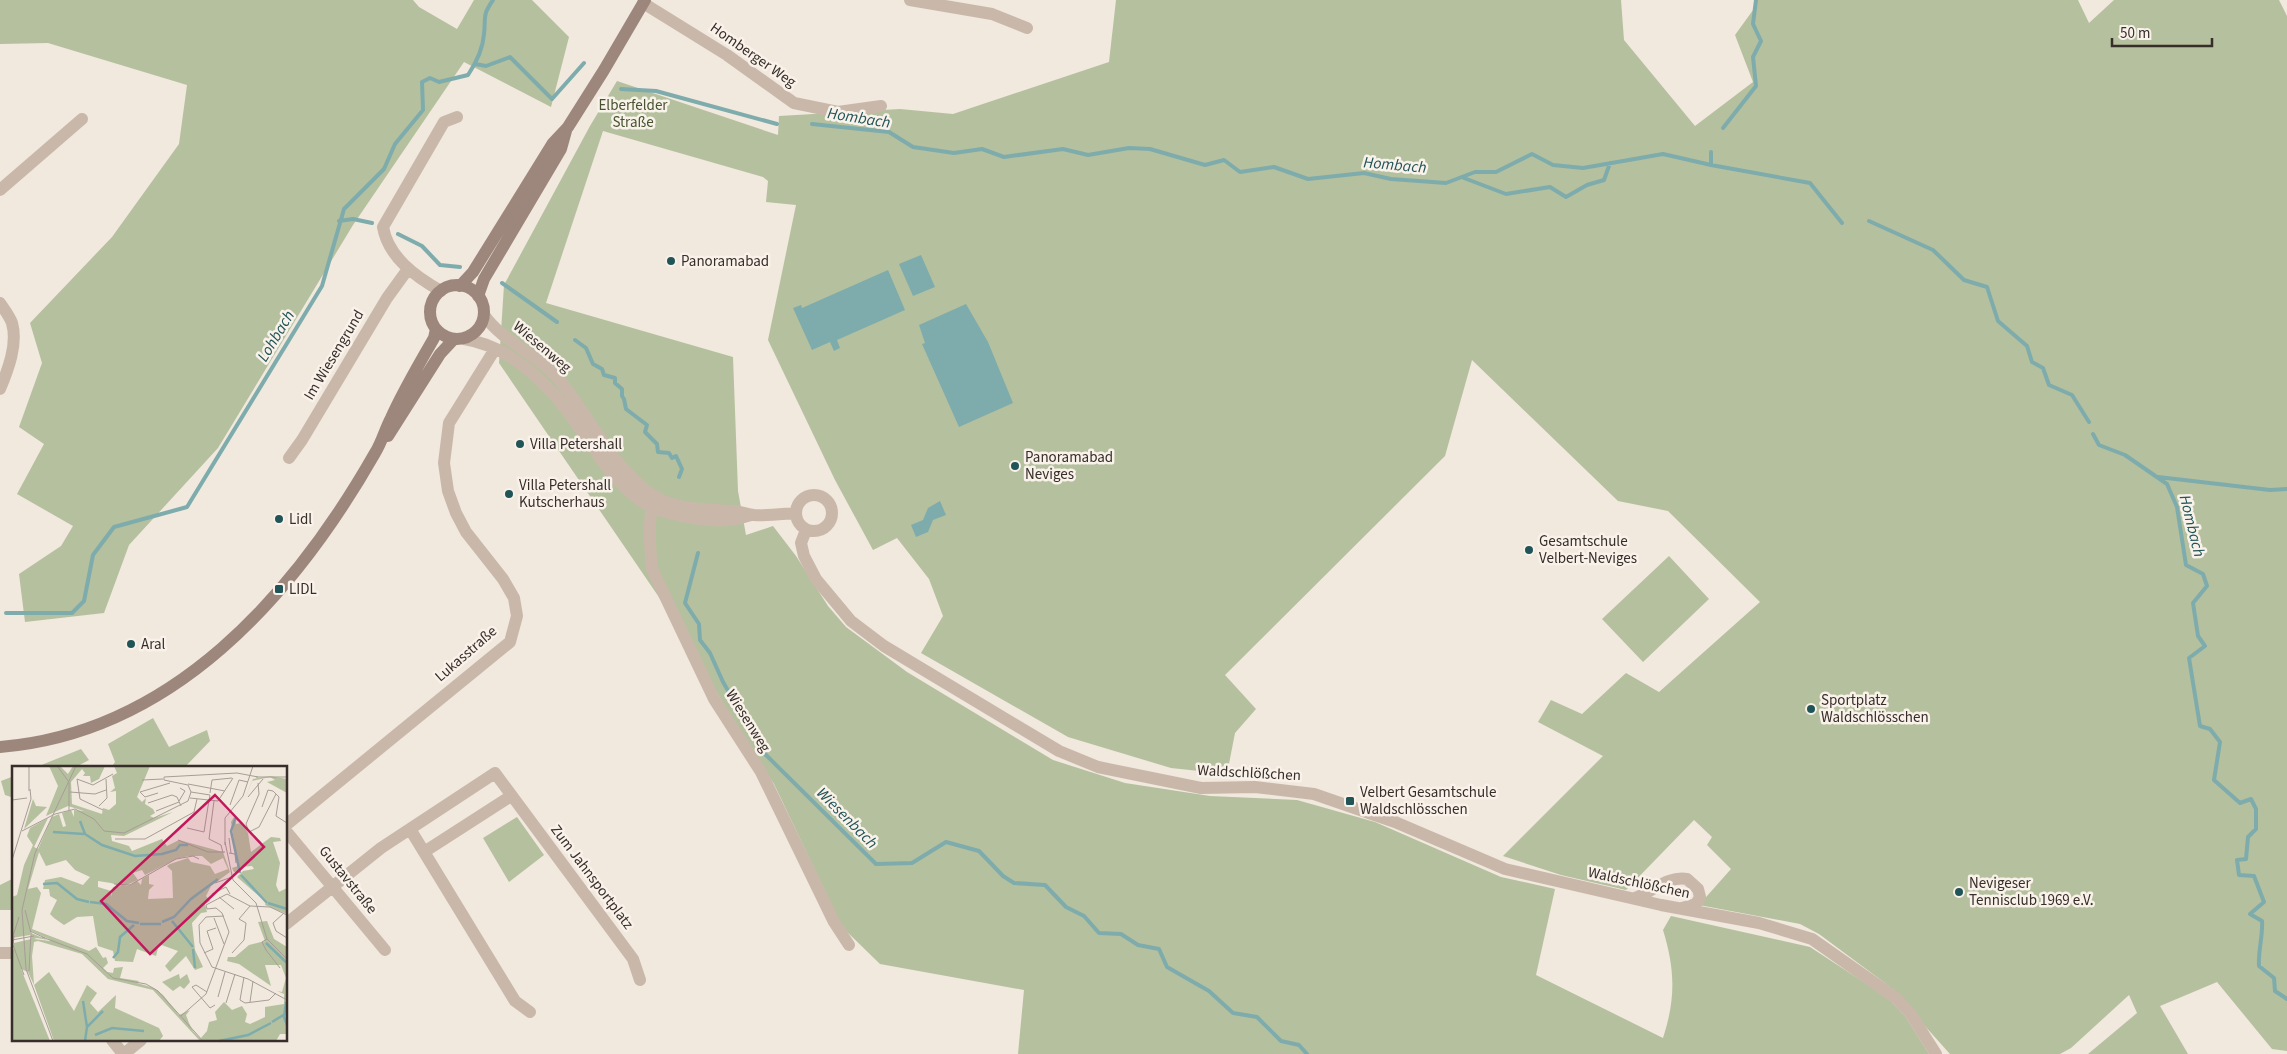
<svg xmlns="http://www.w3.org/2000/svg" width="2287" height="1054" font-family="'Source Sans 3',sans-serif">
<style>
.green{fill:#b5c09e}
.water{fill:#7eacad}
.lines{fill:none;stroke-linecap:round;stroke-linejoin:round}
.stream{stroke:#7eacad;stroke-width:4}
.street{stroke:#c9b8aa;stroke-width:12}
.secondary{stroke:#9d877c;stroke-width:12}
.poi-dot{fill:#215457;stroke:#f9f2ea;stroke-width:2}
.labels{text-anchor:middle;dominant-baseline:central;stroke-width:5;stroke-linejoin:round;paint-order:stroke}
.street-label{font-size:15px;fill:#372d29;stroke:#f9f2ea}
.park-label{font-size:15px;fill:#47542e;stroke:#f9f2ea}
.poi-label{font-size:15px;fill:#372d29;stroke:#f9f2ea;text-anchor:start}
.water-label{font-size:16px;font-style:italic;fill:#215457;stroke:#f9f2ea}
.inset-river{fill:none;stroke:#7eacad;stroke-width:2.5}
.inset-road{fill:none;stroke:#a79d96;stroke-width:1}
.view{fill:#c2185b;fill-opacity:0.15;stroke:#c2185b;stroke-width:2.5}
.inset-edge{fill:none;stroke:#372d29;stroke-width:2.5}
</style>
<rect width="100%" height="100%" fill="#f1e8de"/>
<!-- green -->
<path class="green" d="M 0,0 L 413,0 L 419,7 L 457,29 L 474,0 L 532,0 L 569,37 L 551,107 L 464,62 L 353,225 L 218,448 L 129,545 L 104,613 L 25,622 L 19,574 L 61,546 L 73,526 L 17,494 L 44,444 L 19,427 L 42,363 L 30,323 L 112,237 L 179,144 L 187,85 L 48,43 L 0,44 Z
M 1116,0 L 1621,0 L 1624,40 L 1695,126 L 1753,82 L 1735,35 L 1756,6 L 1755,0 L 2078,0 L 2089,23 L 2114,0 L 2279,0 L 2287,16 L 2287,1051 L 2272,1049 L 2217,982 L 2160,1006 L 2188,1054 L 2088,1054 L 2137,1013 L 2129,995 L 2071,1048 L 2060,1054 L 1950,1054 L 1889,986 L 1819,934 L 1800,924 L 1699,905 L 1731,869 L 1707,845 L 1712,837 L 1694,820 L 1626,890 L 1561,875 L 1503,856 L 1603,756 L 1538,722 L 1551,700 L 1582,714 L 1626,673 L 1659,692 L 1760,602 L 1668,511 L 1618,501 L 1472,360 L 1445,456 L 1225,675 L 1256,709 L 1235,733 L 1227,774 L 1171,768 L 1068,737 L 921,653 L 943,616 L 929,579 L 897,538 L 873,550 L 835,480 L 768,340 L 796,205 L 766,202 L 768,181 L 763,177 L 603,131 L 546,303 L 733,357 L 738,491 L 746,535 L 773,526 L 796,556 L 828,606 L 846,627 L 907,672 L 1053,760 L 1125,783 L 1210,796 L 1297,800 L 1375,822 L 1501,877 L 1555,889 L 1536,975 L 1663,1038 C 1676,998 1675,969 1663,930 L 1671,916 L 1810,947 L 1888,998 L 1905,1016 L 1929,1054 L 1018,1054 L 1024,990 L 880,964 L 842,927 L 774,784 L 742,736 L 678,625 L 499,363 L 504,285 L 590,126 L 617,81 L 778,135 L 779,116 L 900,109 L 953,114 L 1109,62 Z
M 1669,556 L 1709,599 L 1643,662 L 1602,619 Z
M 153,718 L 169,747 L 207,730 L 210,741 L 184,768 L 111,768 L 115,762 L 108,744 Z
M 81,749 L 89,760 L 74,768 L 34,768 Z
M 14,776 L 14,798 L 5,795 L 1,781 Z
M 517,817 L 544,855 L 509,882 L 483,838 Z
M 14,878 L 14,910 L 0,910 L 0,885 Z"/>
<!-- water -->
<path class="water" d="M 921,255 L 935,287 L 913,296 L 899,264 Z
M 888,270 L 905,310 L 837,340 L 840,348 L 834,351 L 830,342 L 812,350 L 793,308 L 801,305 L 802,308 Z
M 966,304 L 988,342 L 1013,403 L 959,427 L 922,344 L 925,343 L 919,325 Z
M 940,501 L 946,515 L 933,520 L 928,532 L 916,537 L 911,525 L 923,520 L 928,508 Z"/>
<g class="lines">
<!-- stream -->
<path class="stream" d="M 475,64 L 486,66 L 510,57 L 552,99 L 584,63
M 621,89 L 656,91 L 777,124
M 812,124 L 889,132 L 913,147 L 954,153 L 982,149 L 1004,157 L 1063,149 L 1088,155 L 1129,148 L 1150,149 L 1205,165 L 1224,160 L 1240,172 L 1274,167 L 1308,179 L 1364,173 L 1391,179 L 1446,183 L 1475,172 L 1496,172 L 1532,154 L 1553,165 L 1583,168 L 1663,154 L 1711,165 L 1810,183 L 1842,223
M 1723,128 L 1756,86 L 1753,57 L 1761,41 L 1753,24 L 1756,0
M 1711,152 L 1711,165
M 1464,178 L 1506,194 L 1550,187 L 1566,197 L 1587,185 L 1604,180 L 1610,163
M 339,221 L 353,219 L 372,223
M 1869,221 L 1933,250 L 1964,280 L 1987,287 L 1998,321 L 2027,346 L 2032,362 L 2043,368 L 2049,385 L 2072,395 L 2089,422
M 398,234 L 422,246 L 440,265 L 460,267
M 502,283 L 557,322
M 575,340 L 586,348 L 593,364 L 602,369 L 604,375 L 615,378 L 615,383 L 622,389 L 622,396 L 624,399 L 626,409 L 647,425 L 645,432 L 657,444 L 658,452 L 669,453 L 672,458 L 676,456 L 682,469 L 679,477
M 2093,434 L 2099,445 L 2125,455 L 2167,484 L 2177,507 L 2186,565 L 2203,574 L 2207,586 L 2193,603 L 2198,636 L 2205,646 L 2189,658 L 2200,726 L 2210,729 L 2220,742 L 2214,780 L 2240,803 L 2251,799 L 2256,809 L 2256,829 L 2248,837 L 2246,859 L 2237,860 L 2239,875 L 2254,876 L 2264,902 L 2250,914 L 2262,921 C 2263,937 2258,950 2259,966 L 2274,978 L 2275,991 L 2287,999
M 2158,477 L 2270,490 L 2287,489
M 698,553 L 685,603 L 699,624 L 700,640 L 710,653 L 723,682 L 765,754 L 876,864 L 912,863 L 946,842 L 979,851 L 1003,876 L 1014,883 L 1045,885 L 1066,907 L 1084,916 L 1099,933 L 1121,934 L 1138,945 L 1159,949 L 1167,967 L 1209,991 L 1233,1013 L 1257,1017 L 1281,1041 L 1299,1045 L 1307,1054
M 6,613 L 72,613 L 84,601 L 93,555 L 114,527 L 187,507 L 322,286 L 344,209 L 384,169 L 395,144 L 423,110 L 422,82 L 430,78 L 439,82 L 468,75 C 476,63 483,48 484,34 C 486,16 482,16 493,0"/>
<!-- street -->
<path class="street" d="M 910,0 L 992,14 L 1027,28
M 643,3 L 727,55 L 794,103 L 838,112 L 881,106
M 0,190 L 82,119
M 441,291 C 416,277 388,257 383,227 L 444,122 L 457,117
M 0,303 C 4,309 10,317 12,323 C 18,344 8,370 0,389
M 484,315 C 502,341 535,353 556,376 C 587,412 614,471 654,496 C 675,510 706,509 731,511 C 739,511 746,514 754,515 C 767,516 782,514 795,513
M 464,339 C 511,346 551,386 576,423 C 596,451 619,492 652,507 C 663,512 676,515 688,517 C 711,522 729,522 751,515
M 289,458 L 302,440 L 387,298 L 408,269
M796 513a18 18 0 1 1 36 0a18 18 0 1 1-36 0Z
M 655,497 C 647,519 650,546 652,569 L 714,699 L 761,772 L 834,922 L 849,945
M 806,530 L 801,543 L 804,556 L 816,579 L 851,621 L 884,646 L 1059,751 L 1098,767 L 1201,788 L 1255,787 L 1314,794 L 1395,822 L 1505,869 L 1661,905 L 1759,923 L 1812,939 L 1896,998 L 1910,1013 L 1936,1054
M 286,825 L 510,642 L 517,616 L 514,598 L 503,579 L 466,532 L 456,513 L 448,491 L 444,463 L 449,423 L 495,349
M 410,829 L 515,1001 L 530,1012
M 286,831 L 385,950
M 424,852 L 511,796
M 1635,898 C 1654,891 1667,876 1687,879 L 1698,889 L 1700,897 L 1696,904 L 1682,908
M 286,924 L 381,848 L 495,773 L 633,959 L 640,980
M 0,953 L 14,953
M 112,1040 L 123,1054
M 124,1054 L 141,1040"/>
<!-- secondary -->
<path class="secondary" d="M430 312a27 27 0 1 1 54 0a27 27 0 1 1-54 0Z
M 460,286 L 473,272 L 553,143 L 568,127 L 604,70 L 645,0
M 478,296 L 484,279 L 561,149 L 566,131
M 388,436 L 440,354 L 454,339
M 0,747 C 173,733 294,595 375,453 C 382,442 385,429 391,418 C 403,391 419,364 434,338 L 436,329"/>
</g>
<!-- markers -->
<g class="poi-dot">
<circle cx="671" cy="261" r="5"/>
<circle cx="520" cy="444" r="5"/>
<circle cx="1015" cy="466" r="5"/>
<circle cx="509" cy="494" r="5"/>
<circle cx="279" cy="519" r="5"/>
<circle cx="1529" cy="550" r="5"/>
<rect x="274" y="584" width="10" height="10" rx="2.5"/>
<circle cx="131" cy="644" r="5"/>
<circle cx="1811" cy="709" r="5"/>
<rect x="1345" y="796" width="10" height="10" rx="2.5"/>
<circle cx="1959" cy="892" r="5"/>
</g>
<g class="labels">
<!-- street labels -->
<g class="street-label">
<text transform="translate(753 55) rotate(35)">Homberger Weg</text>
<text transform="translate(542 347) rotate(40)">Wiesenweg</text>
<text transform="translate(334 355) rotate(-59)">Im Wiesengrund</text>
<text transform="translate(466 654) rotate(-41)">Lukasstraße</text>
<text transform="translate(748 721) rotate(58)">Wiesenweg</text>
<text transform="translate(1249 773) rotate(3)">Waldschlößchen</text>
<text transform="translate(592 877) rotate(53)">Zum Jahnsportplatz</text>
<text transform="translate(348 880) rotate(51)">Gustavstraße</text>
<text transform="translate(1639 883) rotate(12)">Waldschlößchen</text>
</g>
<!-- park labels -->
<g class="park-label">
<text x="633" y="105">Elberfelder<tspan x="633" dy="17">Straße</tspan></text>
</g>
<!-- poi labels -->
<g class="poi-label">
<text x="681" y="261">Panoramabad</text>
<text x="530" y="444">Villa Petershall</text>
<text x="1025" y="457">Panoramabad<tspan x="1025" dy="17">Neviges</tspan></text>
<text x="519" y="485">Villa Petershall<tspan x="519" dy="17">Kutscherhaus</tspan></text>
<text x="289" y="519">Lidl</text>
<text x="1539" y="541">Gesamtschule<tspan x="1539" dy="17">Velbert-Neviges</tspan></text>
<text x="289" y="589">LIDL</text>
<text x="141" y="644">Aral</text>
<text x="1821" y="700">Sportplatz<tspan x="1821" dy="17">Waldschlösschen</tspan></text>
<text x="1360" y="792">Velbert Gesamtschule<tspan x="1360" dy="17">Waldschlösschen</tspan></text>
<text x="1969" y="883">Nevigeser<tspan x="1969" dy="17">Tennisclub 1969 e.V.</tspan></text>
</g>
<!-- water labels -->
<g class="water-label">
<text transform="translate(859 118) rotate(9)">Hombach</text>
<text transform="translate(1395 165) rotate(5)">Hombach</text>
<text transform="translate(276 336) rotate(-59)">Lohbach</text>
<text transform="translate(2192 526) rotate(76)">Hombach</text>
<text transform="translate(847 818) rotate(45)">Wiesenbach</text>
</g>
</g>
<!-- overview -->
<g transform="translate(12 766)">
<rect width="275" height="275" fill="#f1e8de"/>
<path d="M 37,0 L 49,1 L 56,8 L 61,0 L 93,0 L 87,13 L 79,17 L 78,10 L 71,10 L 73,7 L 70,3 L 59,16 L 60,38 L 90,48 L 91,42 L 97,44 L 104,38 L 104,25 L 98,26 L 103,22 L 100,10 L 105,7 L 102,0 L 138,0 L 125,31 L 130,36 L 134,32 L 133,38 L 141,43 L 143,47 L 138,50 L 142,52 L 161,46 L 112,70 L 99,69 L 100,75 L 117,80 L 120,85 L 150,73 L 155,80 L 167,74 L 211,86 L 218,106 L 199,120 L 194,130 L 198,135 L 193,138 L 195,146 L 189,147 L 180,157 L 183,184 L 191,201 L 183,204 L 174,190 L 158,206 L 153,200 L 166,185 L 147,178 L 144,190 L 125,183 L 121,196 L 103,195 L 101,185 L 86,180 L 81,150 L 65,151 L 52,159 L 42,152 L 38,148 L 45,134 L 38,130 L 37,123 L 31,123 L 33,114 L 49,111 L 71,119 L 78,111 L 63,104 L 54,94 L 34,100 L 27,86 L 16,123 L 25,121 L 29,127 L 20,163 L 77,185 L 84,181 L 91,192 L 94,191 L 96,197 L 91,202 L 95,206 L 101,207 L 102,202 L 111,201 L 108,212 L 127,215 L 125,217 L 142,222 L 151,229 L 167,249 L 178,244 L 174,249 L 177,257 L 181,265 L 191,275 L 189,272 L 195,265 L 197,256 L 205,254 L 203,246 L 212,236 L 220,244 L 230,240 L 235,248 L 233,256 L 238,258 L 253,251 L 253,241 L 272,238 L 272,228 L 265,225 L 270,226 L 274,212 L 269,199 L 253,199 L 259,220 L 227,198 L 215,195 L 216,191 L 223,191 L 237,179 L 253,175 L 246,156 L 255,155 L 262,173 L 275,181 L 275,268 L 268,268 L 264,275 L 188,275 L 141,224 L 96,213 L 70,188 L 26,175 L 22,176 L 20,190 L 22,219 L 37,206 L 62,245 L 75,219 L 85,227 L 78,237 L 86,246 L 104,229 L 103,242 L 147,262 L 151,270 L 147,275 L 42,275 L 22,219 L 16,206 L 9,203 L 38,275 L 0,275 L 0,181 L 2,184 L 2,177 L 19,173 L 19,167 L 36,174 L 25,172 L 22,173 L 38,175 L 37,173 L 19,165 L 18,169 L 0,172 L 0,131 L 5,129 L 12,99 L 21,79 L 15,70 L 18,62 L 36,52 L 22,81 L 26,83 L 40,51 L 47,48 L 51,61 L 54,60 L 50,47 L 59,44 L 62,51 L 62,44 L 72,45 L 56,40 L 34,50 L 46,20 ZM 176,90 L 190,90 L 199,98 L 211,92 L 216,103 L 203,108 L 198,100 L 179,96 L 176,92 L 158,98 L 155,100 L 160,105 L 161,132 L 136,133 L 137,124 L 142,119 L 137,118 L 137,109 L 130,113 L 129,119 L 125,115 L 119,119 L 112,120 L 126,114 L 121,107 L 130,104 L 133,109 L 164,93 ZM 86,115 L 99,117 L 109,120 L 101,121 L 99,131 L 99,125 L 86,121 ZM 258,10 L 275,13 L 275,27 L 255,16 L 263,14 L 258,11 L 240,15 L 233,33 L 241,13 ZM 21,33 L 24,40 L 35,41 L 12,63 ZM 222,51 L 224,58 L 229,57 L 236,67 L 239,86 L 259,71 L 268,72 L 269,75 L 261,76 L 268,97 L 264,119 L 267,126 L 275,122 L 275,148 L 253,139 L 254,136 L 225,111 L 231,105 L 242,103 L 240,100 L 228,101 L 229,105 L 222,106 L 220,102 L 226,100 L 219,56 ZM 167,208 L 168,213 L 175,208 L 178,216 L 172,223 L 168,220 L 161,225 L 150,216 Z" fill="#b5c09e" fill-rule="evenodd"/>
<path class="inset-river" d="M 224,51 L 219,65 L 228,107M 68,55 L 73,68 L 90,79 L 123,90 L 150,88 L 164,84 L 168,79 L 176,79M 41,66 L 72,68M 229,109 L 255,137M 31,118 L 45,117 L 65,133 L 77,136M 78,136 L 94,138 L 115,155 L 127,157M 256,137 L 275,143M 160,155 L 181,181M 150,156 L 162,151 L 179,133 L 206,113M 128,158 L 149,158M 254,177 L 275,197M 181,183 L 183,202M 101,192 L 106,186 L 108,171 L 122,159M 71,235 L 75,261M 274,236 L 272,251 L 275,259M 260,256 L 273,248M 83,269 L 100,262 L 132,265M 73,275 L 75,261 L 91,245M 207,275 L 236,269 L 259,257"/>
<path class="inset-road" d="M 45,0 L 57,16 L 57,44M 244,11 L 275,11M 130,14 L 151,13M 246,17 L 247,28 L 234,58 L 237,66 L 247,61 L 264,28M 176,18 L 213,25M 17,25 L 17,0M 58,26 L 83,28 L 94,24M 128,26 L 158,17M 128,26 L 133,31 L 146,27M 198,27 L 200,14 L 220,12M 236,31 L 251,13M 178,32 L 206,35 L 221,12M 68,33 L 65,13 L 81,19 L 101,8M 68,33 L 91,44M 0,34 L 15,32M 167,35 L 173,25 L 168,22M 202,35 L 197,73 L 209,79 L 211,87M 136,37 L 160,29 L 165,31 L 169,40M 218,39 L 227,14 L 236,16M 87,40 L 95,32 L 94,13M 250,41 L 256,24 L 261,25 L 267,31 L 264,50 L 275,57M 144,45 L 167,36M 175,62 L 192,66 L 197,34 L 198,29 L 179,26M 10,65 L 43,48 L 63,43 L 82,53 L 92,65 L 112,67 L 176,35 L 179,26 L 176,19 L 152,14 L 152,11 L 225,7 L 246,11M 217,72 L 219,87M 103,73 L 133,73 L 182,46 L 185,33M 166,74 L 196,86 L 213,86M 213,76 L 221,114 L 244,137 L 255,173 L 275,193M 213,79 L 213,52 L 231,30 L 241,0M 217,87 L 223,88 L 224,97M 0,94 L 19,33 L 18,23M 203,117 L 220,111M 102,118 L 118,119 L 164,93 L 181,90 L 187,93M 200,128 L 214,121 L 218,128M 207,131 L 222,143M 238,140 L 258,141 L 275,149M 13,144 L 19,167 L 17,205M 272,147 L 261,157 L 264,165 L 275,172M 212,150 L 194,151 L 187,159 L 188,177 L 200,201 L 236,213 L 275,234M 202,152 L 212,178M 18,165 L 33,172M 2,170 L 1,179 L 12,209M 30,171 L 75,188 L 101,212 L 134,218 L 146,225 L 191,275M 0,173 L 7,151M 255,173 L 250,176 L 254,184 L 268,202M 0,174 L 22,170M 192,187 L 201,183 L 195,165 L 204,162M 220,187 L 232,174 L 234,157 L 227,153 L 238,140M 195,226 L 184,219 L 180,221 L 198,242 L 203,239M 206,231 L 213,206M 228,234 L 233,237 L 257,234 L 264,227M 228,234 L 232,211M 238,236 L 241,215M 214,237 L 223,208M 169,250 L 194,228 L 217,166 L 210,147 L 204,142 L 195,143 L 194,139 L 215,128 L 238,140M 41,275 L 14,203 L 10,144 L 23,87 L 64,0"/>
<path class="view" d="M 203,29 L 252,81 L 138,188 L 89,135 Z"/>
<rect width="275" height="275" class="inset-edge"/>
</g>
<!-- scale -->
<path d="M2112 38v8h100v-8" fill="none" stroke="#372d29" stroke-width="2.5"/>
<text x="2120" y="38" font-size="15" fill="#372d29" stroke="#f9f2ea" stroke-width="4" paint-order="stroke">50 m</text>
</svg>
